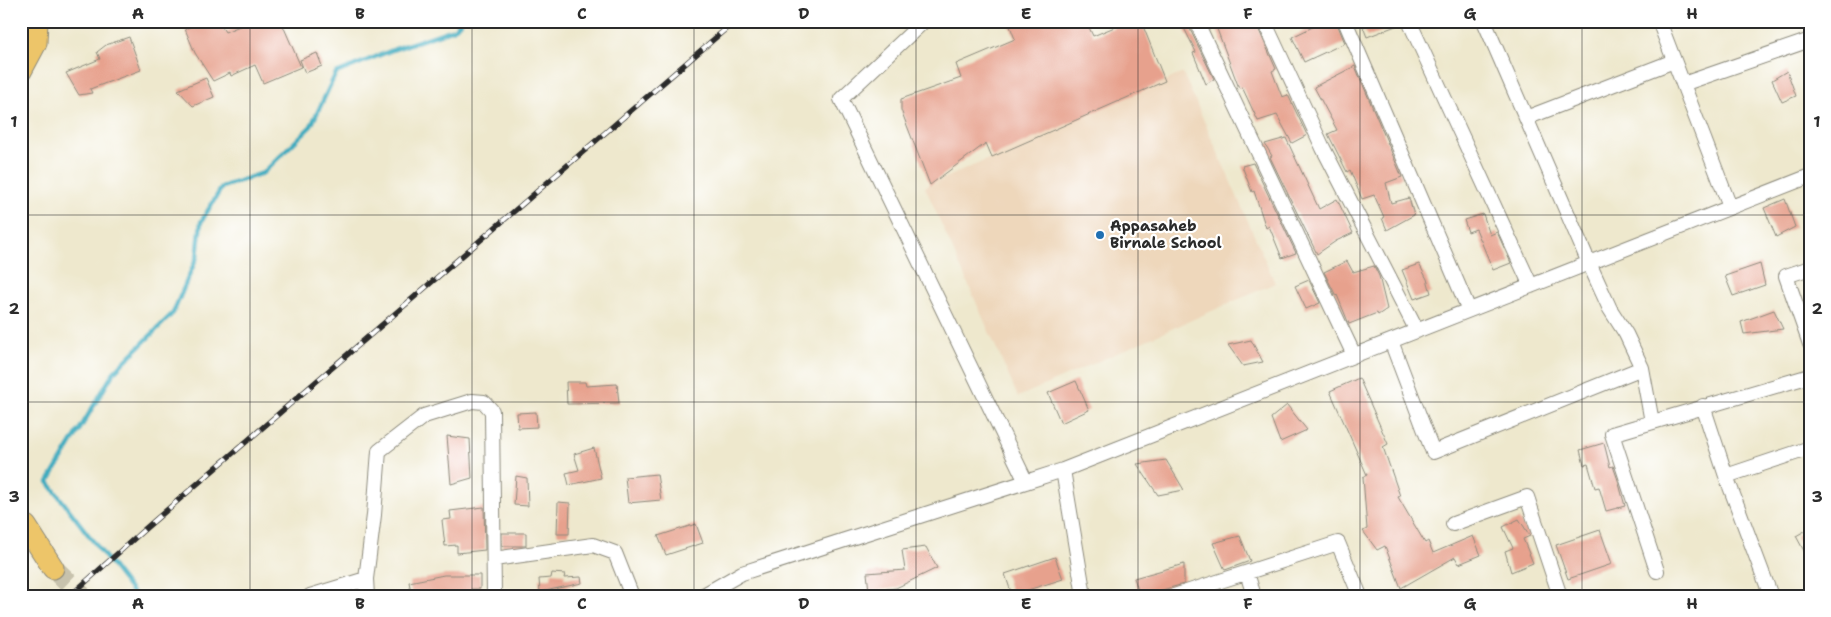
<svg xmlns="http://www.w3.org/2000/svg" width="1831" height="617" font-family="'Shantell Sans',sans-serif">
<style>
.built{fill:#eed7bb}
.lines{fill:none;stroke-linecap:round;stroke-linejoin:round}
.stream{stroke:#40acbf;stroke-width:4.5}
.building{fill:#e7a18d}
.primary-tunnel{stroke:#c7c2ad;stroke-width:21;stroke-dasharray:21 11;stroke-linecap:butt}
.minor-casing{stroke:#8c8a7c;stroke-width:16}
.primary-casing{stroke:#8c8a7c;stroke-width:23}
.minor{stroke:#fff;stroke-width:14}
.primary{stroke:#edc569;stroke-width:21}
.rail-casing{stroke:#2b2b2b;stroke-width:5.5}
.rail{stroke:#fff;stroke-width:4;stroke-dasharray:11;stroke-linecap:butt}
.grid{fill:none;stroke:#2b2b2b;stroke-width:1;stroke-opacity:0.55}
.poi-dot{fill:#1f6fb2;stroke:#fff;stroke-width:2}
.labels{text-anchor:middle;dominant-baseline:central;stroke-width:4.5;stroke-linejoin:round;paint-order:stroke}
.poi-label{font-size:15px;font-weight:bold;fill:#2b2b2b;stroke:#fff;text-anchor:start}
.neatline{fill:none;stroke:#2b2b2b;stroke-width:2}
.grid-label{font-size:16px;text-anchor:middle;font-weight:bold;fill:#2b2b2b}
</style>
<rect width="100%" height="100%" fill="#fff"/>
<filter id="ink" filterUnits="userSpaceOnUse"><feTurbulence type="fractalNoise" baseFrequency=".02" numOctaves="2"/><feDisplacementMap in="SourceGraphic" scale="10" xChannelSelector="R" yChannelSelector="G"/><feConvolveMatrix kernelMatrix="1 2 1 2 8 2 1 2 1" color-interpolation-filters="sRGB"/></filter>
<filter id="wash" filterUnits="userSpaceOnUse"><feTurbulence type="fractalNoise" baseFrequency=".0096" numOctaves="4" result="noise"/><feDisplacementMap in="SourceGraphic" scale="20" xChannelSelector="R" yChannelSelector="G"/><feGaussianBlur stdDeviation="1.12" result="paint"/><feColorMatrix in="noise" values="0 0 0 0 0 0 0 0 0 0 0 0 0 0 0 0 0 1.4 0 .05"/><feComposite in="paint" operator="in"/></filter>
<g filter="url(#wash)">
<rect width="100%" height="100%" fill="#eee8cd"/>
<!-- built -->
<path class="built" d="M 1183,73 L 1275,283 L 1018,397 L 925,187 Z"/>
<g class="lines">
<!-- stream -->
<path class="stream" d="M 135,596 L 48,482 L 114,372 L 173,313 L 197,257 L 201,222 L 222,187 L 263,173 L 311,126 L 336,73 L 395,49 L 454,29 L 461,21"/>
</g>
<g id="blocks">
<!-- building -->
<path class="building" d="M 203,21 L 218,21 L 225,32 L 252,21 L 281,21 L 301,67 L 263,83 L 255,65 L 231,76 L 230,73 L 213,81 L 195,53 L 185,29 Z
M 1008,21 L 1086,21 L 1093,36 L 1129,21 L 1141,21 L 1165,81 L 992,157 L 986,143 L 930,185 L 901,110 L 901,99 L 961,78 L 956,64 L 1015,39 Z
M 1214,21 L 1255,21 L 1276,69 L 1272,71 L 1282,97 L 1288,95 L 1307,135 L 1292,143 L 1277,115 L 1258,121 L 1242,87 L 1239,88 Z
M 1325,21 L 1336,21 L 1345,43 L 1304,62 L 1292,37 Z
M 1378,21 L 1400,21 L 1401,24 L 1367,37 L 1363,27 Z
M 1188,25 L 1214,79 L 1206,84 L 1193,53 L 1196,52 L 1184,28 Z
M 129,37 L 141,70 L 90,89 L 92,93 L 79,95 L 66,73 L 100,59 L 97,52 L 106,45 Z
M 317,53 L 322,66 L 305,73 L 300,60 Z
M 1355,66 L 1402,177 L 1386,183 L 1391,203 L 1409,198 L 1414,215 L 1387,230 L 1382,218 L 1384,217 L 1374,195 L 1362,199 L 1350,170 L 1347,172 L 1328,134 L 1337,130 L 1314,87 Z
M 1787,71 L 1796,96 L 1782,102 L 1772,80 Z
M 206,78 L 214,97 L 193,106 L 178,90 Z
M 1286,138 L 1319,209 L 1337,199 L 1353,233 L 1336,241 L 1317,254 L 1270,157 L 1272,156 L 1265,144 Z
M 1253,163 L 1296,253 L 1282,258 L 1269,226 L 1266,228 L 1254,191 L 1252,192 L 1242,166 Z
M 1785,199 L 1795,227 L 1776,237 L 1764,208 Z
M 1483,214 L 1490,235 L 1497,232 L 1511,263 L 1493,270 L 1476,229 L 1468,232 L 1464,220 Z
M 1347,261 L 1353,272 L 1374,266 L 1379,276 L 1387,309 L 1378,315 L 1377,313 L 1349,324 L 1337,295 L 1336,296 L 1324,272 Z
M 1419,264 L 1427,279 L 1431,293 L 1414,299 L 1402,270 Z
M 1760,264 L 1765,285 L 1733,296 L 1725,276 Z
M 1309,280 L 1320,303 L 1306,309 L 1295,286 Z
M 1774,310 L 1783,329 L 1744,334 L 1741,322 Z
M 1251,340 L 1263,362 L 1243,366 L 1228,345 Z
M 1359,378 L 1388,444 L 1383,447 L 1400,496 L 1398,497 L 1425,543 L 1428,541 L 1433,553 L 1473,536 L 1481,555 L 1459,564 L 1455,557 L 1401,588 L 1385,546 L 1377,550 L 1363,531 L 1367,529 L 1363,477 L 1367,475 L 1330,391 Z
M 1076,381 L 1089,410 L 1061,423 L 1048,393 Z
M 566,382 L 585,382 L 586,386 L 617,384 L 619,403 L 567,404 Z
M 1287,405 L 1307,430 L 1280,442 L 1271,418 Z
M 536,412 L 537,427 L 518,428 L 517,413 Z
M 447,436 L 470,439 L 472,478 L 451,484 Z
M 1604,443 L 1610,467 L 1613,466 L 1618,480 L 1625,506 L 1606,511 L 1599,487 L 1595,488 L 1588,464 L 1584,465 L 1580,450 Z
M 594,448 L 601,478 L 569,485 L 566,473 L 579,470 L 574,454 Z
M 1166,460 L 1184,490 L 1158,495 L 1137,464 Z
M 657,474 L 661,500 L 628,503 L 625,477 Z
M 516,476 L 527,478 L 528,506 L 514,505 Z
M 558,502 L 570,503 L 569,534 L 557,534 Z
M 484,507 L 485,550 L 457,553 L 457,545 L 445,546 L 442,520 L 451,519 L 450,511 Z
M 1519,519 L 1530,536 L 1523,539 L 1533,563 L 1511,572 L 1505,551 L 1513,548 L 1503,527 Z
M 696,524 L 703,543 L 666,555 L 658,536 Z
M 1810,528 L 1810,562 L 1796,536 Z
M 1600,530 L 1612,564 L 1568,579 L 1556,545 Z
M 502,533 L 526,533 L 526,546 L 502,546 Z
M 1240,536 L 1250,561 L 1225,570 L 1213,543 Z
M 926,547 L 937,568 L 896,588 L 869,591 L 867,573 L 905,570 L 902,550 Z
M 1055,557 L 1063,579 L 1012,595 L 1005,574 Z
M 1184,564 L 1184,584 L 1140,596 L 1134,578 Z
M 552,573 L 565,574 L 564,578 L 581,577 L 582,583 L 540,592 L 539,579 L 551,578 Z
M 444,575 L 480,575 L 480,589 L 471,589 L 472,596 L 412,596 L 409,582 Z"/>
</g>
</g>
<g filter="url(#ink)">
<use href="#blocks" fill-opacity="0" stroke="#8c8a7c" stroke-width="1"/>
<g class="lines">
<!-- primary-tunnel -->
<path class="primary-tunnel" d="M 53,568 L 82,596"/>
<defs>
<path id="minor" d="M 924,21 L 841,99 L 1026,482
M 1196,21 L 1354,355
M 1264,21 L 1323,148 L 1417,331
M 1345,21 L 1469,310
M 1409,21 L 1531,286
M 1484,21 L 1589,263 L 1610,309 L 1626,334 L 1642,368
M 1659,21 L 1730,207
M 1683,84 L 1810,40
M 1526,118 L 1674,61
M 1810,268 L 1786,276 L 1810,344
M 1391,341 L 1433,452 L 1642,368 L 1652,422
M 1703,406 L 1726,476 L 1771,596
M 1063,470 L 1810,176
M 1726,476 L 1810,448
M 1453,524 L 1527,497 L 1560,596
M 494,559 L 593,545 L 615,553 L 632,596
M 1657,571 L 1612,434 L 1810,376
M 1247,573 L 1254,596
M 366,579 L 374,515 L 379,451 L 424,416 L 472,401 L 484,402 L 492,411 L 494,596
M 310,596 L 366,579 L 367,596
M 702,596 L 742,573 L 1063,470 L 1084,596
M 1174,596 L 1338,543 L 1360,596"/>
<path id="primary" d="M 21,71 L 36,43 L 37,21
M 21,525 L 26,526 L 53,568"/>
</defs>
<!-- minor casing -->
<use href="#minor" class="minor-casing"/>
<!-- primary casing -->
<use href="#primary" class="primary-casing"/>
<!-- minor -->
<use href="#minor" class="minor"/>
<!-- primary -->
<use href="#primary" class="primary"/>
<defs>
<path id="rail" d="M 70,596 L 146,528 L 735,21"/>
</defs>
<!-- rail casing -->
<use href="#rail" class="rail-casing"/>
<!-- rail -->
<use href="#rail" class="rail"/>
</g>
</g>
<!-- grid -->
<path class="grid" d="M 250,21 L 250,596M 472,21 L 472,596M 694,21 L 694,596M 916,21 L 916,596M 1138,21 L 1138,596M 1360,21 L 1360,596M 1582,21 L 1582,596M 21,215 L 1810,215M 21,402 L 1810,402"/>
<!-- markers -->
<circle class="poi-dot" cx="1100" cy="235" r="5"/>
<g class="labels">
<!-- poi labels -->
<g class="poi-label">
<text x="1110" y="226">Appasaheb<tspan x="1110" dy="17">Birnale School</tspan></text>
</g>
</g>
<!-- margin -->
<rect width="1831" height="617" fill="none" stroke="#fff" stroke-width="55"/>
<rect x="28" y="28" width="1776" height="562" class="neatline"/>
<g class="grid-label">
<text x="138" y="19">A</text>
<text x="360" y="19">B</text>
<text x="582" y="19">C</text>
<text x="804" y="19">D</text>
<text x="1026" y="19">E</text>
<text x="1248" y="19">F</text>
<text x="1470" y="19">G</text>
<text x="1692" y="19">H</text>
<text x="14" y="127">1</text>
<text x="1817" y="127">1</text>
<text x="14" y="314">2</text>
<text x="1817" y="314">2</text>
<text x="14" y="502">3</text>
<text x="1817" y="502">3</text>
<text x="138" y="609">A</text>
<text x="360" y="609">B</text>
<text x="582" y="609">C</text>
<text x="804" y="609">D</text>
<text x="1026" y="609">E</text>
<text x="1248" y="609">F</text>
<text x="1470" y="609">G</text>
<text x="1692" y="609">H</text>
</g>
</svg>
